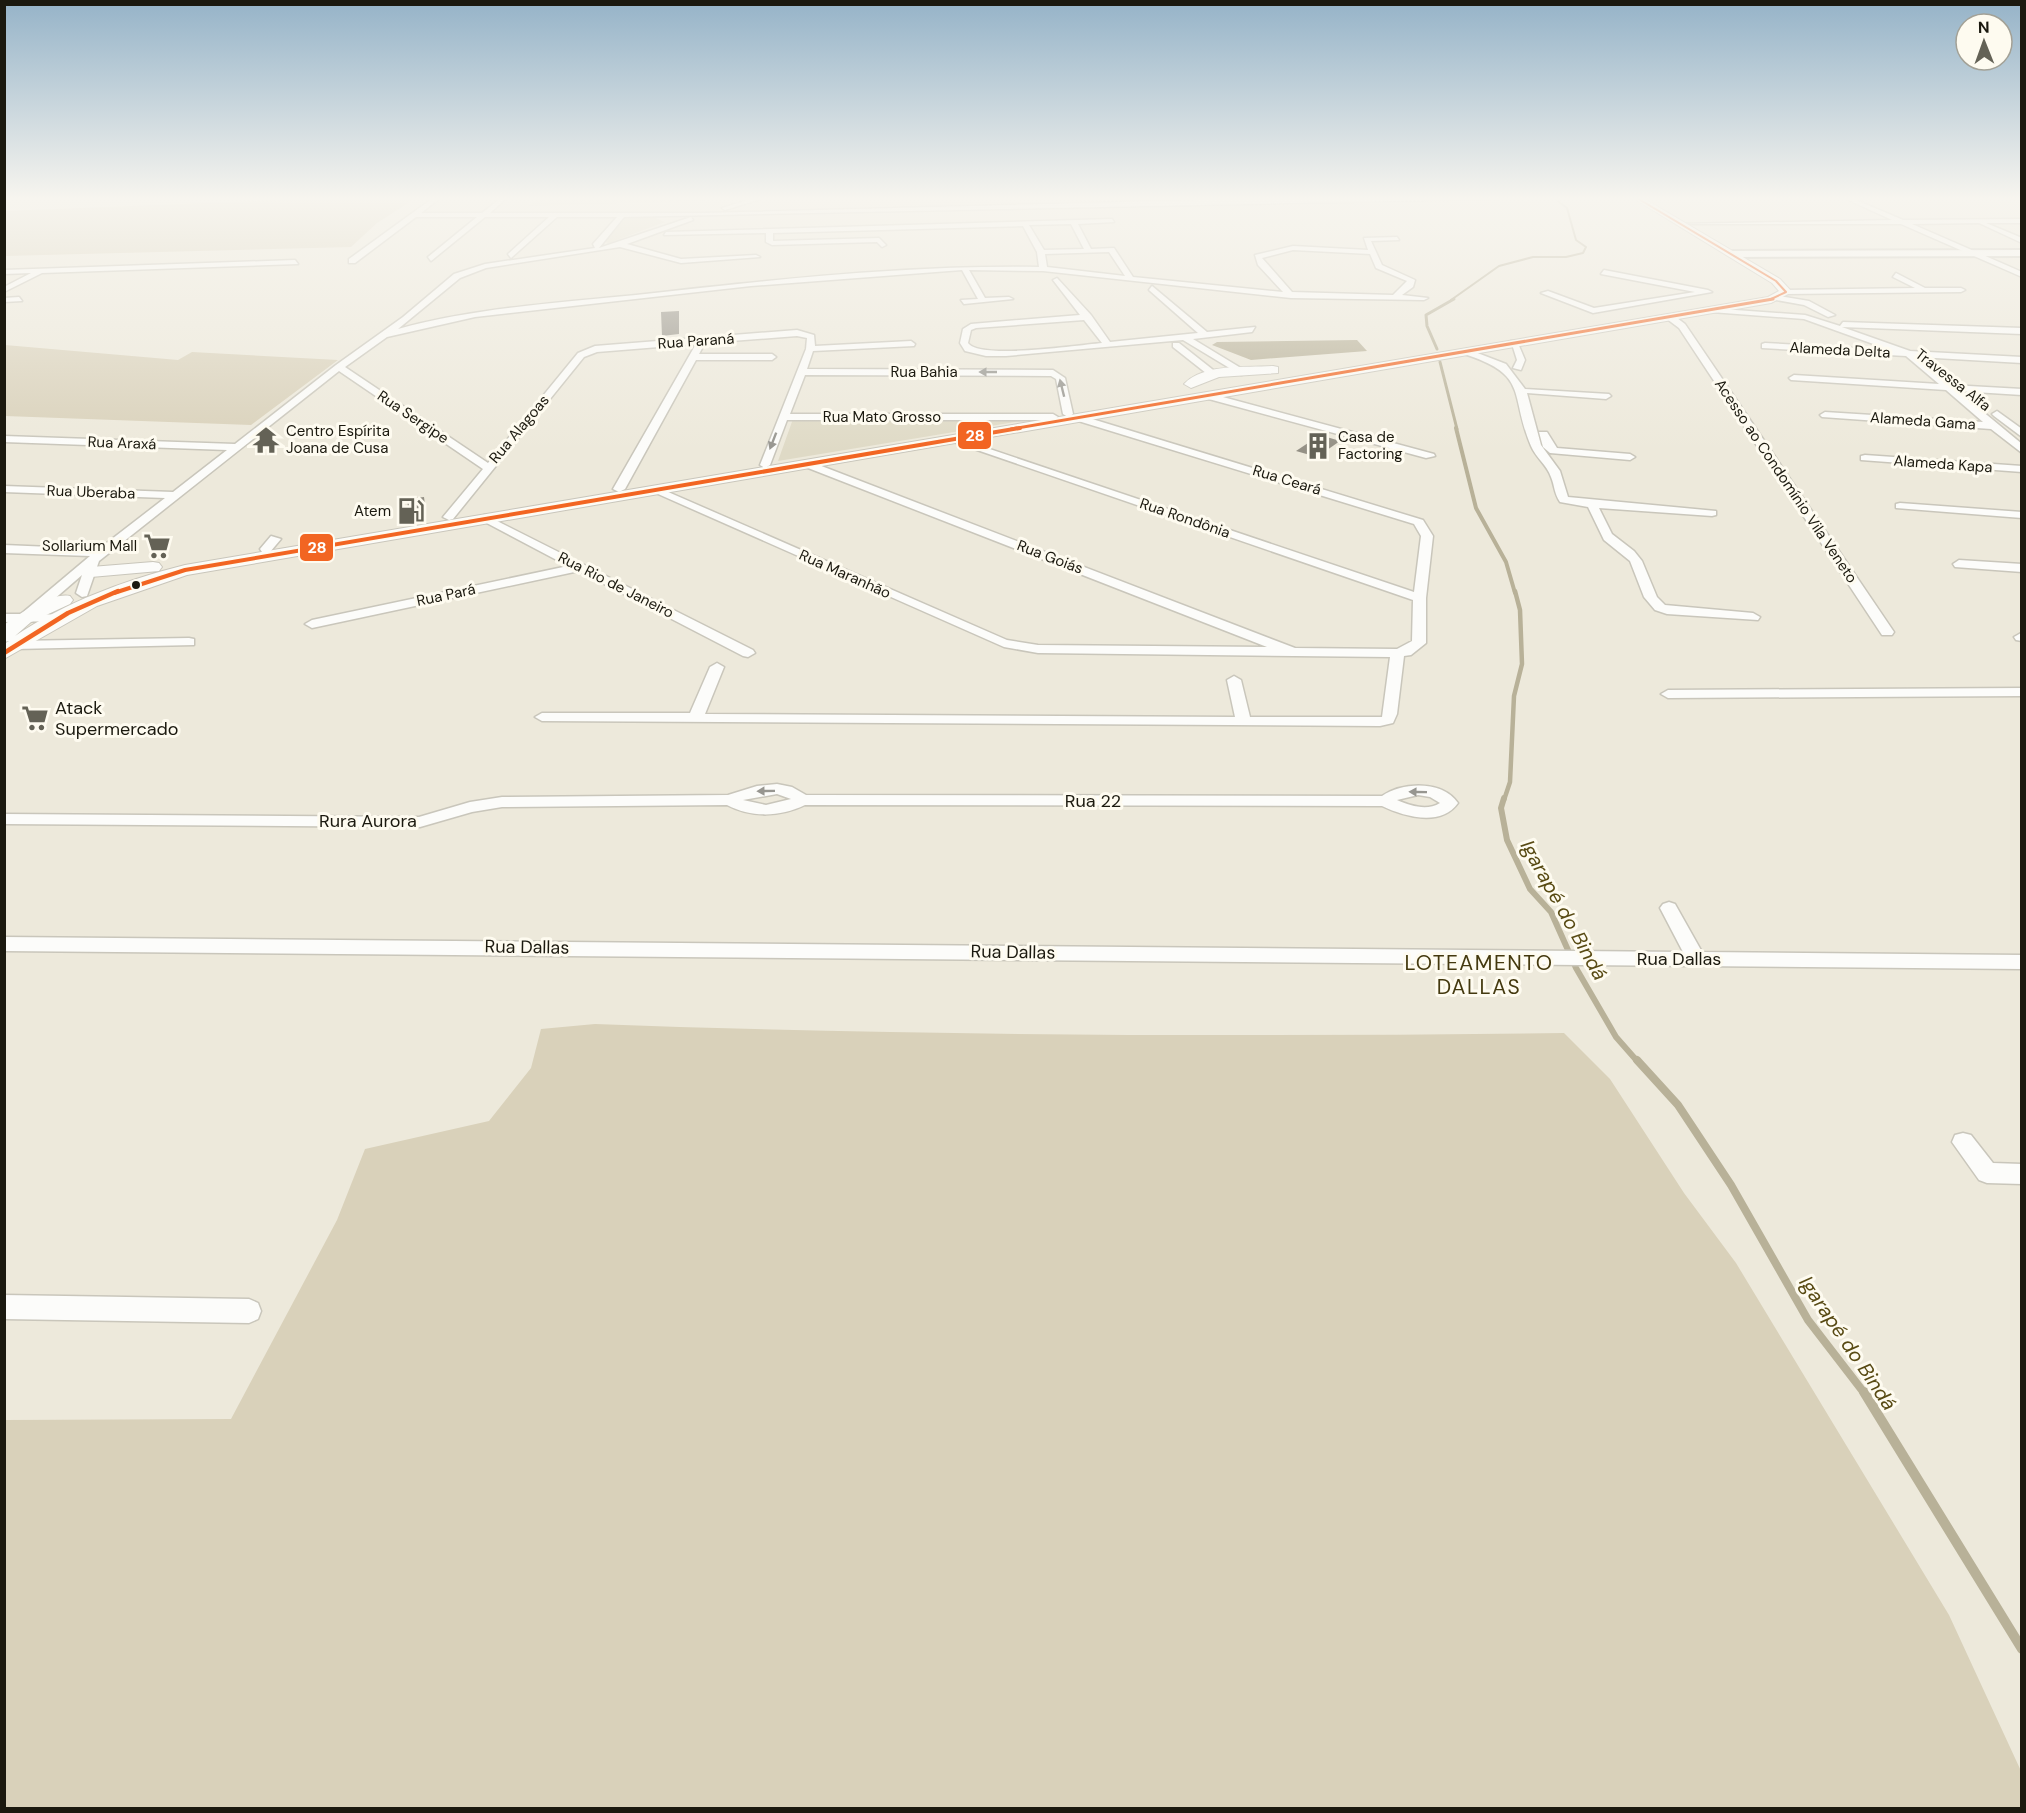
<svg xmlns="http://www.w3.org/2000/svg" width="2026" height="1813" font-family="'DM Sans',sans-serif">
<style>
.green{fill:#dfdac6}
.forest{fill:#d9d1ba}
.water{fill:#b8b198}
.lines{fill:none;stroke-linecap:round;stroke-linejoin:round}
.stream-far6{stroke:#b8b198;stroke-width:2}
.stream-far5{stroke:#b8b198;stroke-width:3}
.stream-far4{stroke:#b8b198;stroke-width:4}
.stream-far3{stroke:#b8b198;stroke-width:4.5}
.stream-far2{stroke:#b8b198;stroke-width:6}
.stream-far1{stroke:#b8b198;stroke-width:8}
.stream{stroke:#b8b198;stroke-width:10}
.building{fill:#949085}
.minor-casing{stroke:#c9c6bb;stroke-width:3}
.tertiary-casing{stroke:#c9c6bb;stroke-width:4}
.secondary-casing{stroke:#c9c6bb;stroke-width:2}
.minor{fill:#fcfcfa;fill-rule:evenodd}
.tertiary{fill:#fcfcfa;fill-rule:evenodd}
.secondary{fill:#fcfcfa;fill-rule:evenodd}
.bus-1-far3-casing{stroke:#fefbf0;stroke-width:4}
.bus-1-far2-casing{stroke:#fefbf0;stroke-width:5}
.bus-1-far1-casing{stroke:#fefbf0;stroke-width:7}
.bus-1-casing{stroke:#fefbf0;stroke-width:8}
.bus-1-far3{stroke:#f26522;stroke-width:2}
.bus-1-far2{stroke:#f26522;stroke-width:3}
.bus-1-far1{stroke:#f26522;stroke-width:4}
.bus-1{stroke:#f26522;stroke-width:4.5}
.oneway{fill:#979690}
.bus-dot{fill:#1b190f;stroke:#fefbf0;stroke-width:2}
.labels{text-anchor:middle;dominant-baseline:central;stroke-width:6;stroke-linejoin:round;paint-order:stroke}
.far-street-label{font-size:15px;fill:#1b190f;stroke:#fefbf0}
.far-poi-label{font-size:15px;fill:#1b190f;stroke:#fefbf0;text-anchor:start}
.poi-label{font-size:18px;fill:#1b190f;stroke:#fefbf0;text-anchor:start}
.street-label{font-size:18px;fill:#1b190f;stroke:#fefbf0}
.water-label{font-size:20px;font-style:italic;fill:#584a13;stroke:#fefbf0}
.quarter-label{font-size:21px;letter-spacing:1.5px;fill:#44390f;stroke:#fefbf0}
.line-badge{stroke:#fefbf0;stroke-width:2}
.badge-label{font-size:16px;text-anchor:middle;font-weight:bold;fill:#fff}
</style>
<rect width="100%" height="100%" fill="#ede9db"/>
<!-- green -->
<path class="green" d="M 538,198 L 704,198 L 703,201 L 529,206 Z
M 627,215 L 648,215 L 665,222 L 609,243 L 604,242 Z
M 1046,417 L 778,461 L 793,419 Z"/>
<!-- forest -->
<path class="forest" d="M 334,198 L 416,198 L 377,223 L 351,247 L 5,256 L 5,211 Z
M 5,345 L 178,360 L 192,352 L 338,360 L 251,425 L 5,416 Z
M 595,1024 C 918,1036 1241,1037 1564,1033 L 1610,1079 L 1684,1193 L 1736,1263 L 1949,1615 L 2021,1771 L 2021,1808 L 5,1808 L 5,1420 L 231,1419 L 337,1220 L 365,1149 L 489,1121 L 531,1068 L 541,1029 Z"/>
<!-- water -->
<path class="water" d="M 1357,340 L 1367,351 L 1251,360 L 1212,345 L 1217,342 Z"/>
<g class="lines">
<!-- stream-far6 -->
<path class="stream-far6" d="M 1451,300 L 1499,266 L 1533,257 L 1566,257 L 1583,253 L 1586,247 L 1576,240 L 1567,208 L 1554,198"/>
<!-- stream-far5 -->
<path class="stream-far5" d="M 1437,349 L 1427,326 L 1426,315 L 1454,299
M 1440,362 L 1457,429"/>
<!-- stream-far4 -->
<path class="stream-far4" d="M 1456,428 L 1476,508 L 1506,562 L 1515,593"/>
<!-- stream-far3 -->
<path class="stream-far3" d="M 1504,800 L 1510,782 L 1514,696 L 1522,664 L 1520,610 L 1515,591"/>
<!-- stream-far2 -->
<path class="stream-far2" d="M 1504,798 L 1501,808 L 1507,840 L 1530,889 L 1551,912 L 1576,968 L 1616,1037 L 1638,1062"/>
<!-- stream-far1 -->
<path class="stream-far1" d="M 1637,1060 L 1678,1105 L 1731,1185 L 1808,1320 L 1865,1394"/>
<!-- stream -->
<path class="stream" d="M 1864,1392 L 2022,1649"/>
</g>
<!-- building -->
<path class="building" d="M 679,311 L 679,334 L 662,336 L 661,312 Z
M 1320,435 L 1340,441 L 1317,457 L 1296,451 Z
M 424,497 L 426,513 L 409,516 L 407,499 Z"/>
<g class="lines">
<defs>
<path id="minor" d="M 433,198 L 440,198 L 421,213 L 482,213 L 501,198 L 507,198 L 490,213 L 702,213 L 1240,199 L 1535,198 L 624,217 L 599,248 L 691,217 L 693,220 L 627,244 L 681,259 L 756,255 L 760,257 L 681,263 L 620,247 L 486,268 L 460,278 L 398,329 C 475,308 556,303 636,295 C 770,280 904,265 1039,267 L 1037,252 L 1023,226 L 773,233 L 773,241 L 879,238 L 886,245 L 882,247 L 877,242 L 772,245 L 766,242 L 766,233 L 664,235 L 666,232 L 1112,219 L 1114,222 L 1078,224 L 1091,249 L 1114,248 L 1133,277 L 1283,292 L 1258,265 L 1255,255 L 1293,246 L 1368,250 L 1364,238 L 1397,237 L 1399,240 L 1371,241 L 1382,265 L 1415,280 L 1413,287 L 1402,295 L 1428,298 L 1424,300 L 1291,298 L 1043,271 L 969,270 L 985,298 L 1009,297 L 1013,299 L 964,304 L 961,300 L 978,299 L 962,270 L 751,286 L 475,317 L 387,337 L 345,367 L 488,463 L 578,353 L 595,346 L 797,330 L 814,335 L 815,346 L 911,341 L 915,344 L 914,346 L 813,351 L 807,369 L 1053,370 L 1065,378 L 1073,414 L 1068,417 L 1063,414 L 1056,379 L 1051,376 L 805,375 L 790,414 L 1053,414 L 1058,417 L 1053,420 L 787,420 L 770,465 L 765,468 L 760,465 L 806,349 L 807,338 L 797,336 L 705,343 L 699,354 L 772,354 L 776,357 L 772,360 L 696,360 L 625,489 L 619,492 L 613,489 L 696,344 L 597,352 L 584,357 L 453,519 L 449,520 L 443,517 L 483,469 L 339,371 L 99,561 L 87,596 L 82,597 L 76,593 L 82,575 L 37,614 L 64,615 L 64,621 L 4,622 L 4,614 L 21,614 L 90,556 L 4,553 L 4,545 L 99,549 L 165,498 L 4,492 L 4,486 L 173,492 L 227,450 L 4,442 L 4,436 L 235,444 L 336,365 L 403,317 L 454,274 L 485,264 L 595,248 L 593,244 L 617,217 L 557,217 L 511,258 L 508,254 L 549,217 L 485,217 L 431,261 L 428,257 L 477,217 L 416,217 L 355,263 L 349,263 L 349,259 ZM 1071,224 L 1084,249 L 1044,250 L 1029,225 ZM 1293,250 L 1370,254 L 1376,268 L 1407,281 L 1393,295 L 1292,292 L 1262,258 ZM 1109,252 L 1125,276 L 1047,267 L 1045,254 Z
M 755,198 L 764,198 L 725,210 L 722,208 Z
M 1844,198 L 1851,198 L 1903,220 L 2022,219 L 2022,223 L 1986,223 L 2022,238 L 2022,243 L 1979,223 L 1912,224 L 2022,272 L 2022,277 L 1901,224 L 1679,224 L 1892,220 Z
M 295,260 L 298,264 L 42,273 L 4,292 L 4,287 L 31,273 L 4,274 L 4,270 Z
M 1604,270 L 1708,290 L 1712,292 L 1593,313 L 1541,293 L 1548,291 L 1594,308 L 1695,292 L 1601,274 Z
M 1896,273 L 1925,288 L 1961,288 L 1965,290 L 1961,292 L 1786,294 L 1782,292 L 1786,290 L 1915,288 L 1893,277 Z
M 1057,278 L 1091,315 L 1110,342 L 1198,333 L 1149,290 L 1152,286 L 1207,332 L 1255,327 L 1252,332 L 1193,339 L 1249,373 L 1241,375 L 1183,340 L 1006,356 L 986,356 L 965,351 L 960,343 L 963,329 L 971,324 L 1080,315 L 1053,280 ZM 1084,320 L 1102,343 C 1079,345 980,360 968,343 L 971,330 L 976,328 Z
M 1779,296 L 1809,301 L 1835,315 L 1828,317 L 1804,305 L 1776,300 Z
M 19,297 L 22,301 L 4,302 L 4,298 Z
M 1708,308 L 1805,315 L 1840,326 L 1843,322 L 2022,328 L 2022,334 L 1842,327 L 1910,351 L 2022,357 L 2022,363 L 1918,357 L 1951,385 L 2022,389 L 2022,395 L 1958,391 L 2022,444 L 2022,453 L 1991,429 L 1822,417 L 1820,415 L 1825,412 L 1983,422 L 1946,390 L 1791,380 L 1789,378 L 1794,375 L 1939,384 L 1906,356 L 1762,348 L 1762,344 L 1765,343 L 1890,350 L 1804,319 L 1711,312 Z
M 1667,315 L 1673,315 L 1685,324 L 1894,632 L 1892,635 L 1882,635 L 1679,328 L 1667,319 Z
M 1511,341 L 1517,341 L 1525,360 L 1521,370 L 1513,368 L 1517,360 Z
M 1173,343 L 1179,343 L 1217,373 L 1217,377 L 1211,377 L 1173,347 Z
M 1467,349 L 1506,364 L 1525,389 L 1609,394 L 1611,396 L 1606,399 L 1527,393 L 1541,445 L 1560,471 L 1568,497 L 1716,511 L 1716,515 L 1712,516 L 1599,508 L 1612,534 L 1634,551 L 1642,561 L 1657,597 L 1665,605 L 1753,613 L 1760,617 L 1758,620 L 1667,614 L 1655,610 L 1644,597 L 1630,561 L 1604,540 L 1588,507 L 1560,502 C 1554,493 1555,487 1551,477 C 1547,465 1536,458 1531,446 C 1509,394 1530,375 1464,354 L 1464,350 Z
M 1208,393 L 1434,454 L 1435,456 L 1426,458 L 1205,398 L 1205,394 Z
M 1997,411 L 2022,429 L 2022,437 L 1994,416 L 1992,414 Z
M 1079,415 L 1423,520 L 1433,536 L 1426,598 L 1426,643 L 1411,655 L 1404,656 L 1397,714 L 1393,723 L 1380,726 L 542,721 L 535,717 L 542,713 L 690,713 L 710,667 L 717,663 L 724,667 L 705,714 L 1235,717 L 1227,680 L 1234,676 L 1241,680 L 1250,717 L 1382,717 L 1390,657 L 1038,653 L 1004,647 L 649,490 L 659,488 L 1007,640 L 1038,645 L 1267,647 L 803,466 L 803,462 L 811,462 L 1295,648 L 1397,649 L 1412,641 L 1413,600 L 945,439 L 954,437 L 1414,592 L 1421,536 L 1414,524 L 1075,420 L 1074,418 Z
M 1539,432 L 1547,432 L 1557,448 L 1630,454 L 1635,457 L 1630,460 L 1550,453 L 1543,447 Z
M 1865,455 L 2022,466 L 2022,472 L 1861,460 L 1861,456 Z
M 1900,503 L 2022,512 L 2022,518 L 1896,508 L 1896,504 Z
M 485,515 L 753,650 L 755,653 L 748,657 L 743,656 L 579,571 L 312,628 L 305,624 L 312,620 L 568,566 L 481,520 L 481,516 Z
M 271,536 L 281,539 L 270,552 L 262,552 L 260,549 Z
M 1959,560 L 2022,564 L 2022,572 L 1955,567 L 1953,564 Z
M 2021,633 L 2022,641 L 2016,640 L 2014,637 Z
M 189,638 L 194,639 L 194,645 L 15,649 L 8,645 L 15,641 Z
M 2022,688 L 2022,696 L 1668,698 L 1661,694 L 1668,690 Z
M 777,784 L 792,787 L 806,795 L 1382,796 C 1403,782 1442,780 1458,803 C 1441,827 1405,817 1382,806 L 805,805 C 780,817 752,818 727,805 L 502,807 L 472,812 L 420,827 L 4,824 L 4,814 L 419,817 L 470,802 L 502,797 L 728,795 L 757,786 ZM 777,794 L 791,799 L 766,805 L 743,800 ZM 1418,795 L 1430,797 L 1440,803 C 1427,811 1411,806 1397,800 Z
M 1669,902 L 1675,904 L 1702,952 L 2022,955 L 2022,969 L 4,951 L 4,937 L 1683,952 L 1660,908 L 1663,904 Z
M 1963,1133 L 1971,1135 L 1993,1163 L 2022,1164 L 2022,1184 L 1987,1183 L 1979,1180 L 1952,1142 L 1955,1135 Z
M 4,1295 L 249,1299 L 258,1303 L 261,1311 L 258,1319 L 249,1323 L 4,1319 Z"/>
<path id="tertiary" d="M 2022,250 L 2022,256 L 1732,257 L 1727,254 L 1732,251 Z"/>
<path id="secondary" d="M 1633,198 L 1643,198 L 1780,279 L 1792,292 L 1771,303 L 187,575 L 97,606 L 4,659 L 4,644 L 9,641 L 4,642 L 4,625 C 18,614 53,592 70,596 L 73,600 L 70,604 L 31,622 L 15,636 C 66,602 125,580 185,565 L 1768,297 L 1779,291 L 1772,283 Z
M 1273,366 L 1278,367 L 1278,373 L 1219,377 L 1191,388 L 1184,384 C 1204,363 1247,368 1273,366 Z
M 153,562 L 159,563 L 162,567 L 159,571 L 91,577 L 82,572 L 91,567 Z"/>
</defs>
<!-- minor casing -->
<use href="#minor" class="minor-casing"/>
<!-- tertiary casing -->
<use href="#tertiary" class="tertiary-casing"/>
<!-- secondary casing -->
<use href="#secondary" class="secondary-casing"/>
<!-- minor -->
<use href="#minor" class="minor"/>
<!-- tertiary -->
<use href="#tertiary" class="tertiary"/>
<!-- secondary -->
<use href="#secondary" class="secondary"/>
<defs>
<path id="bus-1-far3" d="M 1637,198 L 1776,281 L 1786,292 L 1769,300"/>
<path id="bus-1-far2" d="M 1011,429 L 1773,299"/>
<path id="bus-1-far1" d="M 114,593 L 185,570 L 1020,428"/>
<path id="bus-1" d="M 4,653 L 68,613 L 118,591"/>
</defs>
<!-- bus-1-far3 casing -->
<use href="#bus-1-far3" class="bus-1-far3-casing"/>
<!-- bus-1-far2 casing -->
<use href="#bus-1-far2" class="bus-1-far2-casing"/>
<!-- bus-1-far1 casing -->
<use href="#bus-1-far1" class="bus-1-far1-casing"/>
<!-- bus-1 casing -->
<use href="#bus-1" class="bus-1-casing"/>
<!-- bus-1-far3 -->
<use href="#bus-1-far3" class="bus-1-far3"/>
<!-- bus-1-far2 -->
<use href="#bus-1-far2" class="bus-1-far2"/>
<!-- bus-1-far1 -->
<use href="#bus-1-far1" class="bus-1-far1"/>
<!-- bus-1 -->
<use href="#bus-1" class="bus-1"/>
</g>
<!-- one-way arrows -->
<defs><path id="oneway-solid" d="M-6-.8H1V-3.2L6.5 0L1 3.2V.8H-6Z" transform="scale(1.5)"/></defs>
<g class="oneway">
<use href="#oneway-solid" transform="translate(988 372) rotate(180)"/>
<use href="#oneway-solid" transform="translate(1062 388) rotate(-104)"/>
<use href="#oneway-solid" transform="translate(773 441) rotate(111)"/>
<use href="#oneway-solid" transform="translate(766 791) rotate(179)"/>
<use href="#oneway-solid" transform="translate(1418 792) rotate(-179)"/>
</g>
<!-- sky -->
<linearGradient id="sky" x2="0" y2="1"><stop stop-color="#95b3c8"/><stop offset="0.44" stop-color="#f7f5ef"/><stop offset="1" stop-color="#f7f5ef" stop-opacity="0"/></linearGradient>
<rect width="2026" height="451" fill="url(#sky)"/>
<!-- icons -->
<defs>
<symbol id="temple-bare" viewBox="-9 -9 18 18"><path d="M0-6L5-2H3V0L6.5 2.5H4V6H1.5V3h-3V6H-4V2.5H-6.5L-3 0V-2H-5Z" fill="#646256" stroke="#fefbf0" stroke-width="2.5" paint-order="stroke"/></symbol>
<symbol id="building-bare" viewBox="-9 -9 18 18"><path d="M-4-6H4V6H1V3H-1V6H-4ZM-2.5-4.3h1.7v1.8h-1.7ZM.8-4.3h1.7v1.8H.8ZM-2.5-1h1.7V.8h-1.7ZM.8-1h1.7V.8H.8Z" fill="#646256" stroke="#fefbf0" stroke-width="2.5" paint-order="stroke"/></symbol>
<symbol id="fuel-bare" viewBox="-9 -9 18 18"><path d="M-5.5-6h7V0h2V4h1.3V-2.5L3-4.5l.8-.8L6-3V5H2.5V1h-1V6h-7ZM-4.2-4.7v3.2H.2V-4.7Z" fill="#646256" stroke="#fefbf0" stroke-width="2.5" paint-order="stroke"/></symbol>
<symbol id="supermarket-bare" viewBox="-9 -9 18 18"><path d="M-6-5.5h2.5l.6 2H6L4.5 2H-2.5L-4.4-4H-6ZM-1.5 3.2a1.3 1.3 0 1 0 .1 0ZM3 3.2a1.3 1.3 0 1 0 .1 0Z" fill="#646256" stroke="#fefbf0" stroke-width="2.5" paint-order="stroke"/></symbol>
</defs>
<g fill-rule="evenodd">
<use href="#temple-bare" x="247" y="421" width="38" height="38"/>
<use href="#building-bare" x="1299" y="427" width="38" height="38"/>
<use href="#fuel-bare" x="392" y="492" width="38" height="38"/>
<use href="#supermarket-bare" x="138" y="527" width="38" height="38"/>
<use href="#supermarket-bare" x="16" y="699" width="38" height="38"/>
</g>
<!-- markers -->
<circle class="bus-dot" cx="136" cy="585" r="5"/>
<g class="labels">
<!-- far-street labels -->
<g class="far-street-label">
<text transform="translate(696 341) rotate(-4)">Rua Paraná</text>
<text transform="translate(1840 350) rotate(3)">Alameda Delta</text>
<text x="924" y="372">Rua Bahia</text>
<text transform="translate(1953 380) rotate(38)">Travessa Alfa</text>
<text transform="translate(413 417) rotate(34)">Rua Sergipe</text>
<text x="882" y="417">Rua Mato Grosso</text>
<text transform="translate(1923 421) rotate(4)">Alameda Gama</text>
<text transform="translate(519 429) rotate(-50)">Rua Alagoas</text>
<text transform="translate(122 443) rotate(2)">Rua Araxá</text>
<text transform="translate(1943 464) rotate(4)">Alameda Kapa</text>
<text transform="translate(1287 480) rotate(17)">Rua Ceará</text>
<text transform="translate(1786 481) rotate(56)">Acesso ao Condomínio Vila Veneto</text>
<text transform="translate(91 492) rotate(2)">Rua Uberaba</text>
<text transform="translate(1185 518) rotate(19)">Rua Rondônia</text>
<text transform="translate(1050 557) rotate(21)">Rua Goiás</text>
<text transform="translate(845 574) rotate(24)">Rua Maranhão</text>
<text transform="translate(616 585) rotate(27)">Rua Rio de Janeiro</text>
<text transform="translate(446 595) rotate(-12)">Rua Pará</text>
</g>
<!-- far-poi labels -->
<g class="far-poi-label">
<text x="286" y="431">Centro Espírita<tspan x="286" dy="17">Joana de Cusa</tspan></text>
<text x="1338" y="437">Casa de<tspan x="1338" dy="17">Factoring</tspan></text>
<text x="391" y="511" text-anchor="end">Atem</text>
<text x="137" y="546" text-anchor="end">Sollarium Mall</text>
</g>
<!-- poi labels -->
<g class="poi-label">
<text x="55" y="708">Atack<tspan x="55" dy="21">Supermercado</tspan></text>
</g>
<!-- street labels -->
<g class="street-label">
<text x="1093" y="801">Rua 22</text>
<text x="368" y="821">Rura Aurora</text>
<text transform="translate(527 947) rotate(1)">Rua Dallas</text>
<text transform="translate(1013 952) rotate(1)">Rua Dallas</text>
<text x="1679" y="959">Rua Dallas</text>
</g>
<!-- water labels -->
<g class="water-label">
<text transform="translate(1564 910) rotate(61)">Igarapé do Bindá</text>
<text transform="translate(1848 1343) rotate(56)">Igarapé do Bindá</text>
</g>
<!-- quarter labels -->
<g class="quarter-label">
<text x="1479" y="963">LOTEAMENTO<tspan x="1479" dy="24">DALLAS</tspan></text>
</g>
</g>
<g class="line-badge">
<rect x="957" y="421" width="35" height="29" rx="6" fill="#f26522"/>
<rect x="299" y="533" width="35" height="29" rx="6" fill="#f26522"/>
</g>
<g class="badge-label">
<text x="975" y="441">28</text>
<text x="317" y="553">28</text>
</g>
<!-- border -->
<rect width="2026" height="1813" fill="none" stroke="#1b190f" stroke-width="12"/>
<!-- north arrow -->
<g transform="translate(1984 42) rotate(359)"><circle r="28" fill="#fefbf0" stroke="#a3a196" stroke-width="1.5"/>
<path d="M0-4.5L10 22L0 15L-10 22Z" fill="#646256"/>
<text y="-9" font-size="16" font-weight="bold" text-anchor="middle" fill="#1b190f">N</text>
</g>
</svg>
